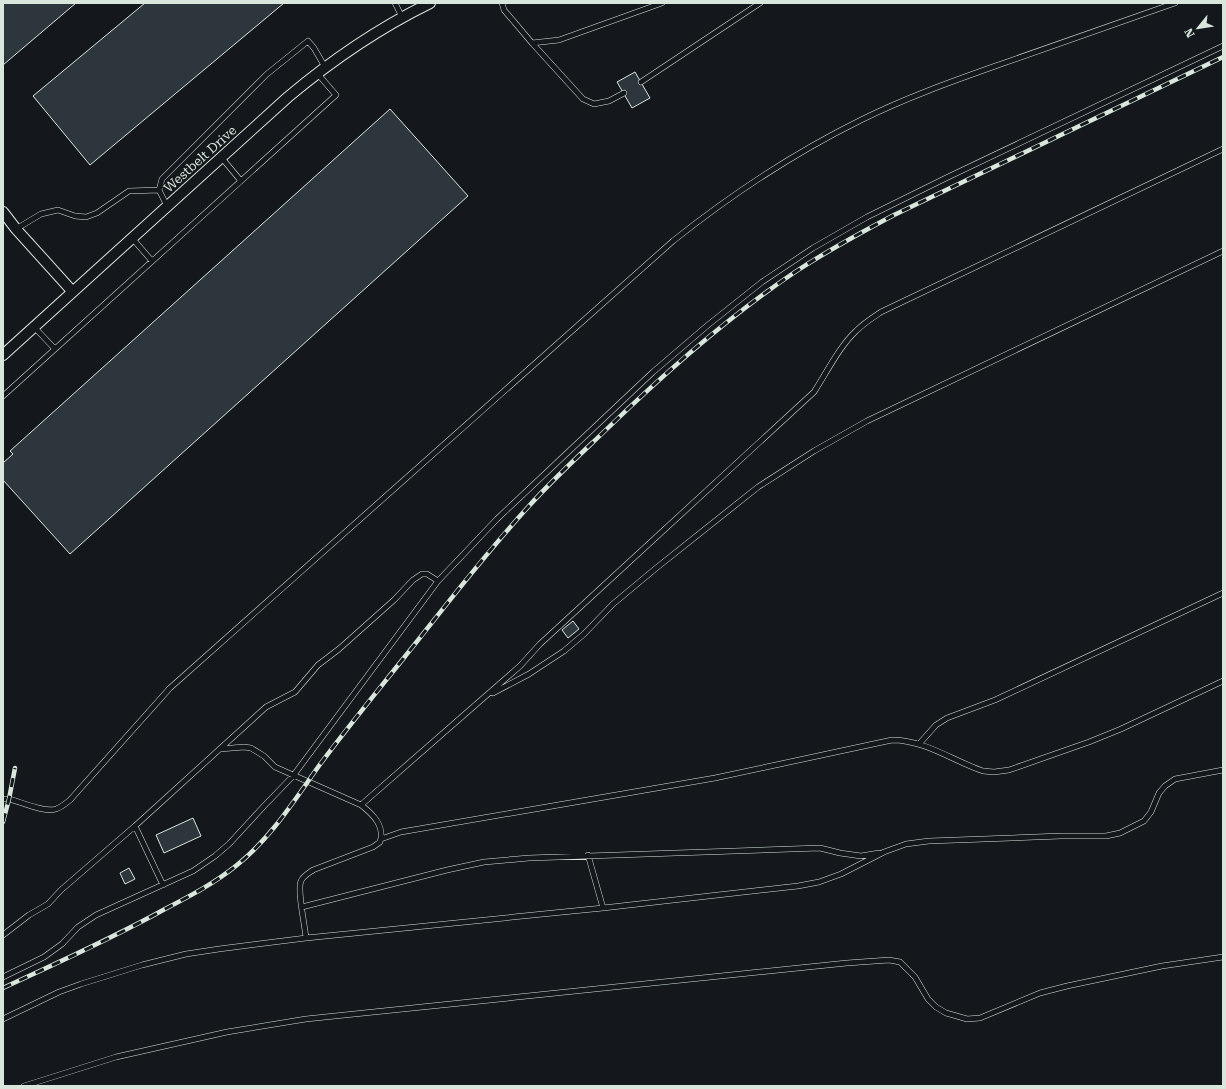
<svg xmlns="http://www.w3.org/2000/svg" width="1226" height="1089" font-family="'Roboto Serif',serif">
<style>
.building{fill:#2c363c;stroke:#d8e6dc}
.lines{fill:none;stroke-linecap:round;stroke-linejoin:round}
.lane-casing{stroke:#d8e6dc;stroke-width:6}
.street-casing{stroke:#d8e6dc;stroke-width:12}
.lane{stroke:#14181c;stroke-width:5}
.street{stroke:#14181c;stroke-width:10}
.rail-casing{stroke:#d8e6dc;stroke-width:4.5}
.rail{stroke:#14181c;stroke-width:3;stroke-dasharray:9;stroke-linecap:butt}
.labels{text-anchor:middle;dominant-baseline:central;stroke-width:3;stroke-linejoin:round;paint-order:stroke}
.street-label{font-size:13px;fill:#d8e6dc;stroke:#14181c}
</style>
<rect width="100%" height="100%" fill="#14181c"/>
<!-- building -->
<path class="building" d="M 3,3 L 76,3 L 3,65 Z
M 145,3 L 284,3 L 90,165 L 33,96 Z
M 635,72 L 650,98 L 632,108 L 617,82 Z
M 390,109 L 468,196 L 70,554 L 3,480 L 3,463 L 13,454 L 10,451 Z
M 573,621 L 579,629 L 568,638 L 562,630 Z
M 193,818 L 201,836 L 164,853 L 156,835 Z
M 129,868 L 135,879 L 125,884 L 120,873 Z"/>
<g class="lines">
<defs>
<path id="lane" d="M 395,3 L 402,17
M 502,3 L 504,10 L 532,43 L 583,99 L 594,104 L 609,101 L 624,93
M 532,43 L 559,40 L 662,3
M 641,82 L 760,3
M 221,157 L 241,181
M 167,206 L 159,190 L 162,179 L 267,74 L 308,41 L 314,48 L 325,67
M 16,229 L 41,214 L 58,210 L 75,216 L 86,217 L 97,213 L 129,191 L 159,190
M 132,238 L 152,261
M 34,327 L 55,349
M 3,396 L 336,95 L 317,73
M 493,693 L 529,674 L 564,651 L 584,634 L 613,604 L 655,569 L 758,487 L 814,451 L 867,421 L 1223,251
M 919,744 L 936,725 L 947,718 L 995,700 L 1223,593
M 220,749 L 244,747 L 251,748 L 264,756 L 275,767 L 361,805 C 373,814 385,826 380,842 L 373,847 L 313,870 C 309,873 303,876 301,881 C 297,890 305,926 306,938
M 3,799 L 9,799 C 21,802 45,813 56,809 C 62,807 65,804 70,800 L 170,688 L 673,241 C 732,194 794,153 861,120 C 907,97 956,80 1004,63 C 1061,43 1118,23 1175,3
M 361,805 L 520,666 L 540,644 L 814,392 C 827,372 839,347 856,331 C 864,323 872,318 881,312 L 1223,149
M 135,826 L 163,885
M 381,839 L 401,832 L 715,778 L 892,740 C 925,740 953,761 983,771 L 994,772 L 1009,770 L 1089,742 L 1121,729 L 1223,681
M 588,855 L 603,908
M 302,907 L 447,870 L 484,862 L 529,858 L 820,848 L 840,853 L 861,856 L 879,853
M 3,935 L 29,915 L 48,904 L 61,890 L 135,826 L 266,707 L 295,692 L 318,665 L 339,649 L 394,600 L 413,580 L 422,574 L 427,574 L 438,581
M 3,977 L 44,957 L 62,944 L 78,927 L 96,915 L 193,871 L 215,856 L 229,844 L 265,805 L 293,776 L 438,581 L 497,519 L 653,372 L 708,325 L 762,282 L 813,248 L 867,217 L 946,178 L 1223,46
M 3,1019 L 59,992 L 81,984 L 142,965 L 186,954 L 219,949 L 306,938 L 603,908 L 798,886 L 819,882 L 841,874 L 884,852 L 906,844 L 929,841 L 1061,836 L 1106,836 L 1120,833 L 1144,821 L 1151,812 L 1159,793 L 1165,786 L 1175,779 L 1223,770
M 24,1086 L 116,1057 L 227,1032 L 306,1019 L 847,963 L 889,960 L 900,962 L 915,977 L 928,999 L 936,1007 L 946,1013 L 967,1019 L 980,1018 L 1040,993 L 1067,986 L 1162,966 L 1223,957"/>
<path id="street" d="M 3,212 L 16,229 L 72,291
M 3,355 L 288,97 C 332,60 379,28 430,3"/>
</defs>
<!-- lane casing -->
<use href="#lane" class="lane-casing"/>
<!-- street casing -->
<use href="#street" class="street-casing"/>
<!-- lane -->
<use href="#lane" class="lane"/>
<!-- street -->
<use href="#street" class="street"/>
<defs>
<path id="rail" d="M 3,822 L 9,799 L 15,768
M 3,988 C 57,963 113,938 165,909 C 190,896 215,883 237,865 C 272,837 295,799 321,763 C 347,728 375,694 403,659 C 444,608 484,555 529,506 C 554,478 583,452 610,426 C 668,370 728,317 795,272 C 827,251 860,233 894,215 L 1223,57"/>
</defs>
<!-- rail casing -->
<use href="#rail" class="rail-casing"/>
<!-- rail -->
<use href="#rail" class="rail"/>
</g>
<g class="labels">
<!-- street labels -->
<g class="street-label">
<text transform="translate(200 159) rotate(-42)">Westbelt Drive</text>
</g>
</g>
<!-- border -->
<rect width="1226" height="1089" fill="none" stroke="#d8e6dc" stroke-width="8"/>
<!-- north arrow -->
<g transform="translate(1198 28) rotate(240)" stroke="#14181c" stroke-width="3" paint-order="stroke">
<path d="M0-3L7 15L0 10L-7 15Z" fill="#d8e6dc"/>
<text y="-6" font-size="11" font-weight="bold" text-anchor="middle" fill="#d8e6dc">N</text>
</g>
</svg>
